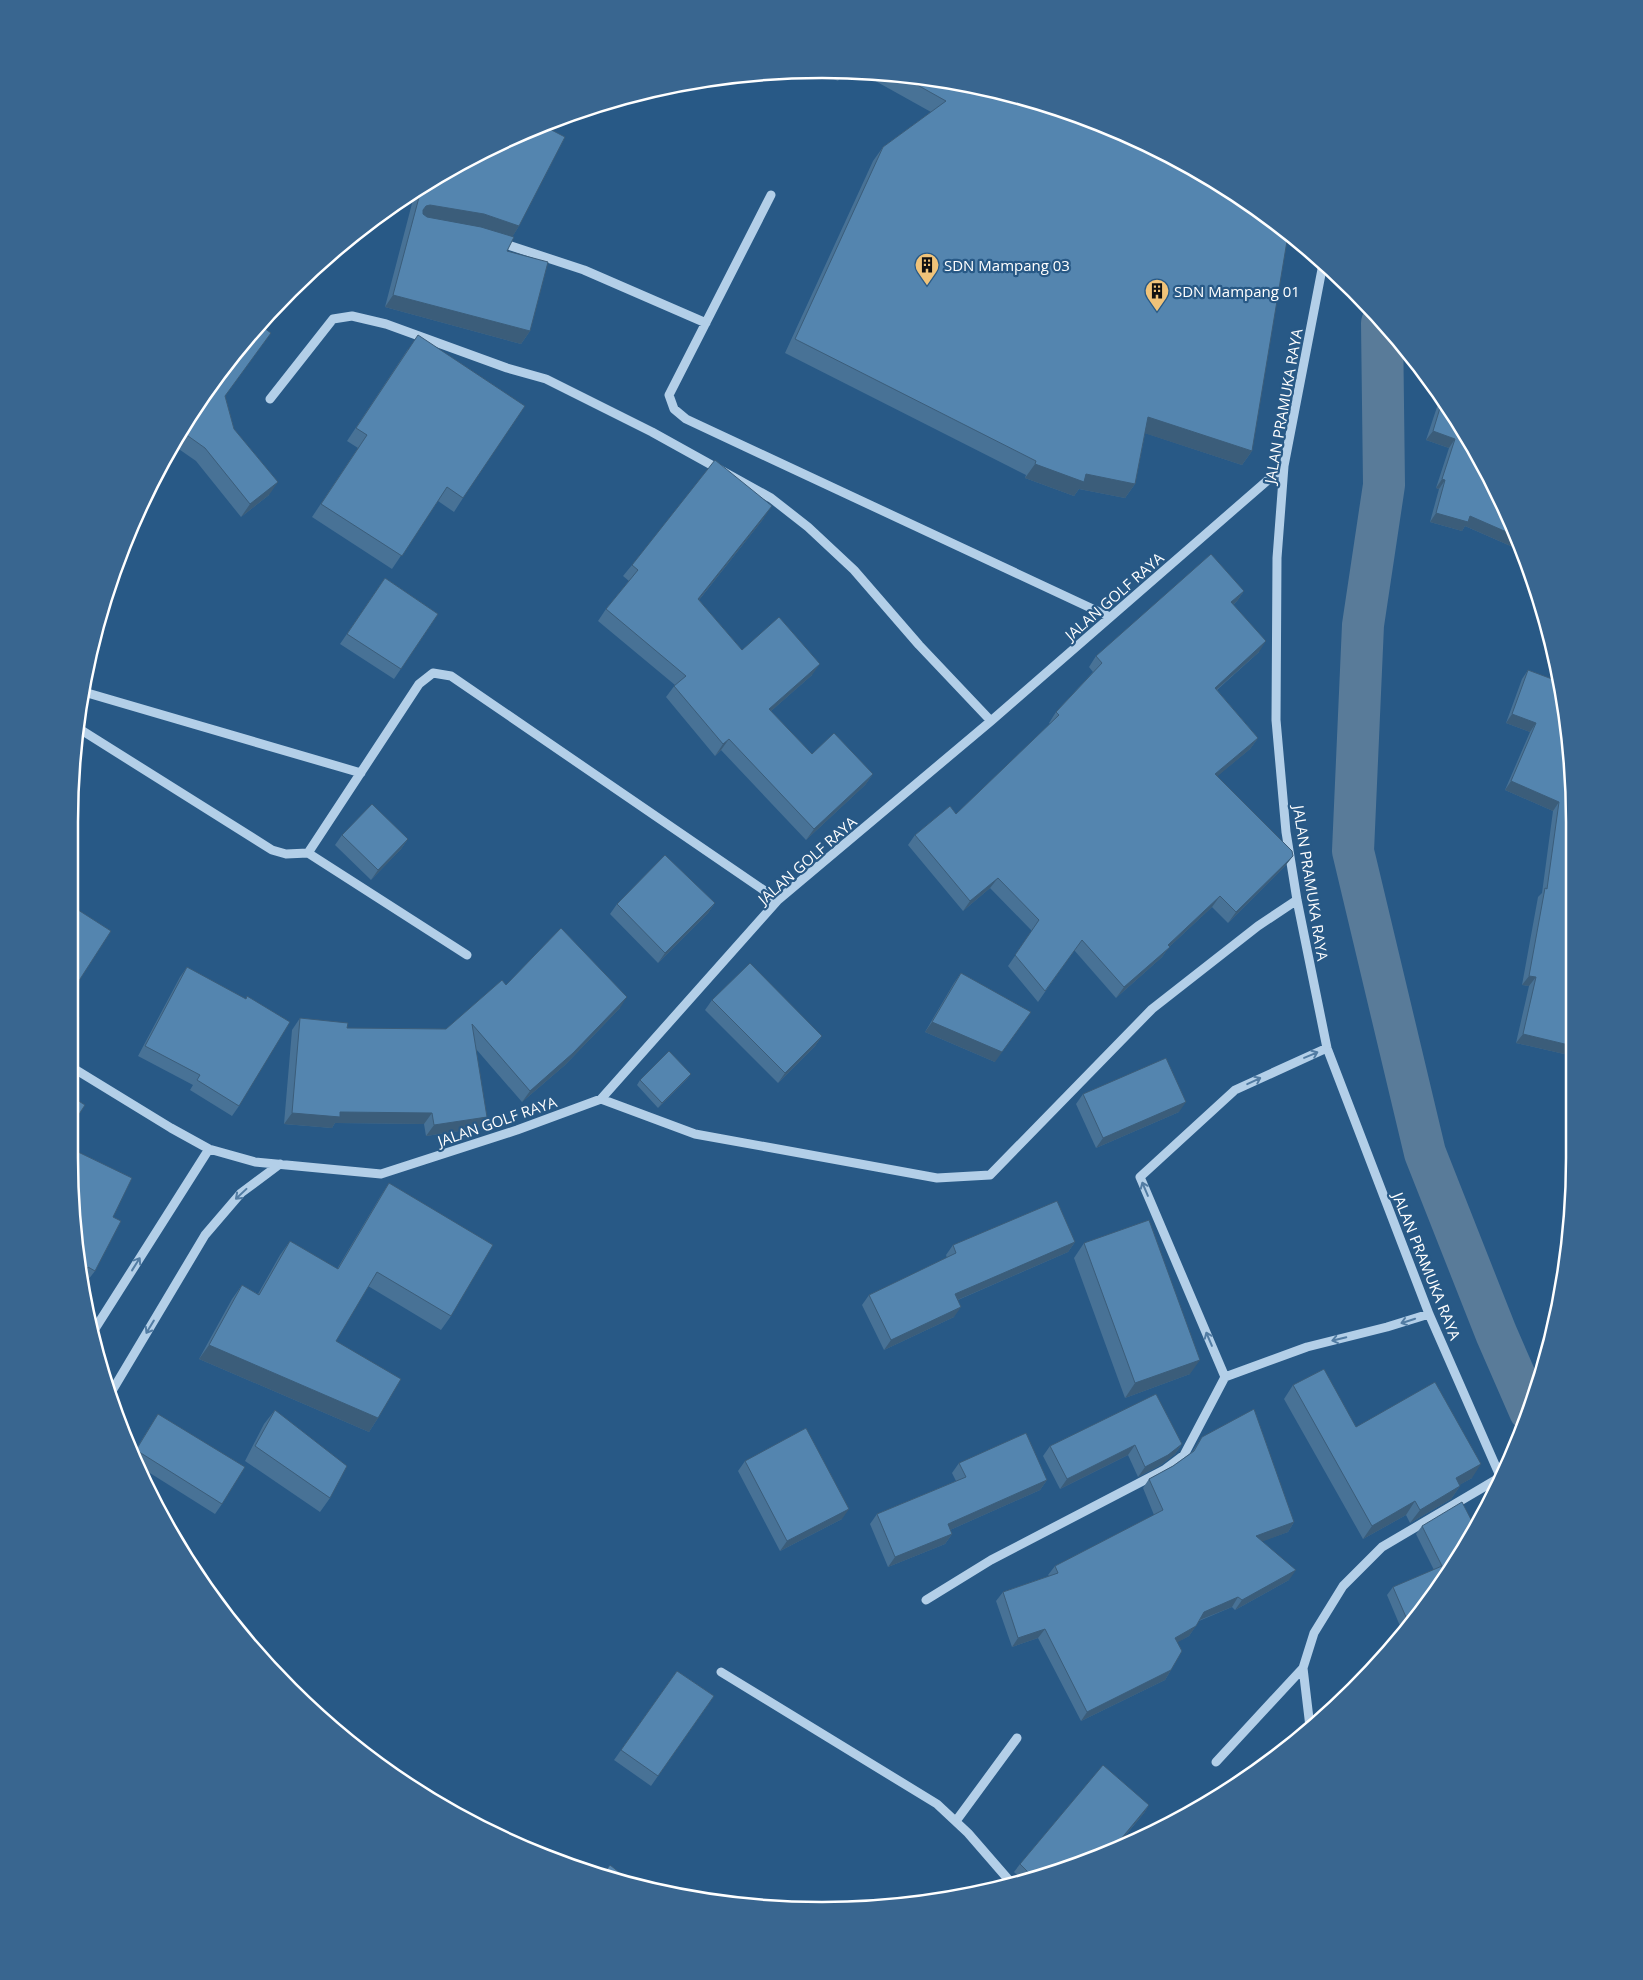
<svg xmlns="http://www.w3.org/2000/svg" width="1643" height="1980" font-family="'Open Sans',sans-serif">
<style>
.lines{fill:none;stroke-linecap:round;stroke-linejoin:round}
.canal{stroke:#597b99;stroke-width:42}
.minor{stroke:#b3cfe8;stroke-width:9}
.wall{fill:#487296}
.shaded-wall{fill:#3b5d7a}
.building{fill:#5485af;stroke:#3b5d7a}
.oneway{stroke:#527ca3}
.labels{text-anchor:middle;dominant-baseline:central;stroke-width:4.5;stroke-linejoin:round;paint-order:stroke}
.poi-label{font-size:15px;fill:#fff;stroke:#285986;text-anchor:start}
.street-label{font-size:15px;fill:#fff;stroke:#285986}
.rim{fill:none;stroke:#fff;stroke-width:2.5}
</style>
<rect width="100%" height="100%" fill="#285986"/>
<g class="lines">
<!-- canal -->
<path class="canal" d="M 1382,323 L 1384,485 L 1363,625 L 1353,851 L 1425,1153 L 1496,1333 L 1530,1411"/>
<!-- minor -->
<path class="minor" d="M 771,195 L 669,395 L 674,409 L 686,419 L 1110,617
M 499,242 L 584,270 L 706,323
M 1323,264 L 1284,466 L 1277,558 L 1276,720 L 1286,832 L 1297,900 L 1327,1048 L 1429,1314 L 1500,1476
M 270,399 L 333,319 L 352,316 L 386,324 L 507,368 L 546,379 L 652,432 L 771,498 L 808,527 L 854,570 L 919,645 L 991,721
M 84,692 L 361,773
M 78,728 L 272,850 L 286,854 L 308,853 L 419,684 L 433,673 L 451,676 L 778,900
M 308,853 L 467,955
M 1327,1048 L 1235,1090 L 1140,1177 L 1225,1377 L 1307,1347 L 1387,1327 L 1429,1314
M 73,1068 L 171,1128 L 209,1149 L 255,1162 L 381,1174 L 517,1130 L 601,1099 L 778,900 L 991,721 L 1284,466
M 601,1099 L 695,1134 L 937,1178 L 990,1175 L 1152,1009 L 1258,926 L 1297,900
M 91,1335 L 209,1149
M 109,1396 L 205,1235 L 241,1193 L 280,1164
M 926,1600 L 991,1560 L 1164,1470 L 1184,1455 L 1225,1377
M 721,1672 L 937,1804 L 968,1833 L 1014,1886
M 1310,1727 L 1303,1668 L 1314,1633 L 1343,1586 L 1382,1547 L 1499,1478
M 1216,1762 L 1303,1668
M 956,1821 L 1017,1738"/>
</g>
<!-- wall -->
<path class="wall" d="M 821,69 L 844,71 L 838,81 L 813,70 Z
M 861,73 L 968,83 L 1126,144 L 1252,451 L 1242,465 L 1145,433 L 1135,484 L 1125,498 L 1079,489 L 1074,496 L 1025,478 L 1026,475 L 785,353 L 873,161 L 883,147 L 931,112 Z
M 533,126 L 519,226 L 512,237 L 507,251 L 530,331 L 521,344 L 385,307 L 415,192 L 413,190 L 512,138 L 513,139 L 515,136 Z
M 408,349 L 463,498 L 454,512 L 438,501 L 392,569 L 312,517 L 358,448 L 347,441 Z
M 1441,395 L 1447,403 L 1517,533 L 1522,551 L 1465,526 L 1462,531 L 1430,522 L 1439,489 L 1436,488 L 1449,448 L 1426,440 Z
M 225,396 L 234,429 L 269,495 L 241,517 L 196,461 L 173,445 L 196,403 Z
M 764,518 L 699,600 L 742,650 L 812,675 L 771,711 L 812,754 L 873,774 L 865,785 L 806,840 L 721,750 L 715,756 L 666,697 L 675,685 L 598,621 L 606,609 L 629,581 L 623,576 L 632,565 Z
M 385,578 L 438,614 L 394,679 L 340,644 Z
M 1244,591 L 1237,601 L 1233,605 L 1259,652 L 1217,690 L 1258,738 L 1250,749 L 1217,776 L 1293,856 L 1285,866 L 1228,923 L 1212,907 L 1169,947 L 1162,957 L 1116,998 L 1074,950 L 1038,1002 L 1008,966 L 1032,931 L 990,888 L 963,911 L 908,845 L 915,835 L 956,814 L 1050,724 L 1049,723 L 1056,712 L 1093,672 L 1089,667 L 1096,656 Z
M 1528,670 L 1560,682 L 1573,1056 L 1516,1043 L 1529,986 L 1522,985 L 1538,897 L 1542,893 L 1553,811 L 1505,790 L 1530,732 L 1506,723 L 1522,679 Z
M 342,835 L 408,839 L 401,849 L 371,880 L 335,845 Z
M 715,903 L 708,913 L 658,963 L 610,914 L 617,904 Z
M 187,967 L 239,1106 L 232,1116 L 190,1090 L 193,1085 L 138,1056 L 180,977 Z
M 961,973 L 995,1062 L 925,1032 L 954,983 Z
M 506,985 L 620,1008 L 565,1065 L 522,1102 L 476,1049 L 479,1128 L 426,1136 L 424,1124 L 335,1123 L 332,1128 L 284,1124 L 292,1030 L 300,1018 L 347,1028 L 446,1029 Z
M 712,1000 L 822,1036 L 815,1046 L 778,1083 L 705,1010 Z
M 691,1074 L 687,1079 L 658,1108 L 637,1085 L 640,1080 Z
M 1083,1094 L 1179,1112 L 1096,1148 L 1076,1104 Z
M 389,1183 L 451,1316 L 441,1330 L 368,1286 L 336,1341 L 378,1418 L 369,1432 L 199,1359 L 232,1299 L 242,1285 L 258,1294 L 280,1255 L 290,1241 L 337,1269 L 380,1197 Z
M 113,1217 L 95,1271 L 88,1280 L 81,1277 Z
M 1075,1242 L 1068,1252 L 958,1300 L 954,1317 L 884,1350 L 862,1305 L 869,1295 L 947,1258 L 946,1255 L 953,1245 Z
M 1084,1243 L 1190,1374 L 1125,1398 L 1074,1258 Z
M 1293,1385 L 1356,1427 L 1472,1478 L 1459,1485 L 1460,1486 L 1451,1499 L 1410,1523 L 1406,1515 L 1363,1539 L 1284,1399 Z
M 275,1410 L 330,1498 L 320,1512 L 245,1461 L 264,1424 Z
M 158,1414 L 222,1504 L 215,1514 L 134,1463 L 131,1457 Z
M 1202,1437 L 1294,1522 L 1288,1532 L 1262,1541 L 1289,1580 L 1235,1610 L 1232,1607 L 1199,1621 L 1189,1636 L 1177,1642 L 1171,1670 L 1165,1680 L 1081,1721 L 1038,1638 L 1012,1647 L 996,1601 L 1003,1592 L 1049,1576 L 1048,1575 L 1055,1566 L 1154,1515 L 1143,1488 L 1149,1479 L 1173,1466 L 1192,1452 Z
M 1182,1444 L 1175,1454 L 1161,1465 L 1138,1477 L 1128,1455 L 1060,1489 L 1043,1456 L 1050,1446 Z
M 745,1461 L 842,1519 L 780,1551 L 738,1471 Z
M 959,1463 L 1047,1480 L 1040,1490 L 950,1530 L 952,1534 L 945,1544 L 888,1567 L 870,1524 L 877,1514 L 956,1481 L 952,1473 Z
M 1422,1526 L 1474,1535 L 1403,1633 L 1387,1595 L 1393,1587 L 1434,1570 L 1416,1534 Z
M 677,1671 L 714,1696 L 651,1786 L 614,1760 Z
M 1149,1805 L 1144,1813 L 1110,1854 L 1025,1883 L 1014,1872 L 1020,1864 Z"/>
<!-- shaded-wall -->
<path class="shaded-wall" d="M 430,205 L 484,214 L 519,226 L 511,239 L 414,222 L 426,206 Z
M 393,295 L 530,331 L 521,344 L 385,307 Z
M 1148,417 L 1252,451 L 1242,465 L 1138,431 Z
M 1433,431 L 1455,439 L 1449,448 L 1426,440 Z
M 1035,464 L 1086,474 L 1135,484 L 1125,498 L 1079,489 L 1074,496 L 1025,478 Z
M 1442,479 L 1445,480 L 1439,489 L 1436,488 Z
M 278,482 L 269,495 L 241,517 L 250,504 Z
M 772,506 L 764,518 L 690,611 L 698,599 Z
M 1436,513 L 1470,516 L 1518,537 L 1522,551 L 1465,526 L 1462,531 L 1430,522 Z
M 1244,591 L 1237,601 L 1224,613 L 1231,602 Z
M 1266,641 L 1259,652 L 1207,698 L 1215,688 Z
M 820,664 L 812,675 L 761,720 L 769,709 Z
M 1512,714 L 1536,723 L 1530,732 L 1506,723 Z
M 1258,738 L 1250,749 L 1207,785 L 1215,774 Z
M 729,739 L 721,750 L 715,756 L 723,744 Z
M 873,774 L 865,785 L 806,840 L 814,829 Z
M 1511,781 L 1559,802 L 1553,811 L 1505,790 Z
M 408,839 L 401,849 L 371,880 L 378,870 Z
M 1293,856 L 1285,866 L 1228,923 L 1236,912 Z
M 998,878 L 990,888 L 963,911 L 970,901 Z
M 1220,896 L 1212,907 L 1169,947 L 1162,957 L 1116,998 L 1124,987 Z
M 715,903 L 708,913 L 658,963 L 665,953 Z
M 1529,976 L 1536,977 L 1529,986 L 1522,985 Z
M 627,997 L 620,1008 L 565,1065 L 522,1102 L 530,1091 Z
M 1031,1012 L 995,1062 L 925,1032 L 932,1022 Z
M 1523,1034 L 1573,1046 L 1573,1056 L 1516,1043 Z
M 822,1036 L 815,1046 L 778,1083 L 785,1073 Z
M 691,1074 L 687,1079 L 658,1108 L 662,1103 Z
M 1186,1102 L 1179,1112 L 1096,1148 L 1103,1138 Z
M 340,1112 L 432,1113 L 424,1124 L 335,1123 L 332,1128 L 284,1124 L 292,1113 Z
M 487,1117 L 479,1128 L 426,1136 L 434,1125 Z
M 1075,1242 L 1068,1252 L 948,1304 L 955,1294 Z
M 961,1307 L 954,1317 L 884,1350 L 891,1340 Z
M 209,1345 L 378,1418 L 369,1432 L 199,1359 Z
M 1200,1360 L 1190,1374 L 1125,1398 L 1135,1383 Z
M 1182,1444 L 1175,1454 L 1161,1465 L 1138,1477 L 1145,1467 Z
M 1135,1445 L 1128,1455 L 1060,1489 L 1067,1479 Z
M 1481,1464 L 1472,1478 L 1447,1492 L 1456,1478 Z
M 1047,1480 L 1040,1490 L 941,1534 L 948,1524 Z
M 1460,1486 L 1451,1499 L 1410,1523 L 1420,1510 Z
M 1415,1501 L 1406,1515 L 1363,1539 L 1372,1526 Z
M 849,1509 L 842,1519 L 780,1551 L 787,1541 Z
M 1294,1522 L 1288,1532 L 1250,1546 L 1256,1536 Z
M 952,1534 L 945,1544 L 888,1567 L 895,1557 Z
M 1296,1570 L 1289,1580 L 1235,1610 L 1242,1600 Z
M 1238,1597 L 1232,1607 L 1197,1621 L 1204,1612 Z
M 1196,1626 L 1189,1636 L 1169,1647 L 1175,1638 Z
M 1045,1629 L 1038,1638 L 1012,1647 L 1018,1638 Z
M 1171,1670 L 1165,1680 L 1081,1721 L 1087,1712 Z
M 1149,1805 L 1144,1813 L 1110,1853 L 1116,1845 Z"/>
<!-- building -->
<path class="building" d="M 903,77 L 968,83 L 1109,126 L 1130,137 L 1126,144 L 1155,150 L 1239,195 L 1288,235 L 1252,451 L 1148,417 L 1135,484 L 1086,474 L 1084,482 L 1035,464 L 1036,461 L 795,339 L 883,147 L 946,101 Z
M 540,124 L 565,137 L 519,226 L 484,214 L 430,205 L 426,206 L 423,210 L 423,214 L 427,217 L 481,227 L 514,237 L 507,251 L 548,262 L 530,331 L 393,295 L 422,186 L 512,138 L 515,140 L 518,134 L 533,126 Z
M 260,325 L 271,333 L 225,396 L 234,429 L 278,482 L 250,504 L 205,448 L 181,431 L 196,403 Z
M 418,335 L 525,406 L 463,498 L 447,487 L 402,556 L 321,504 L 367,435 L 356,428 Z
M 1443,398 L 1447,403 L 1517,533 L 1518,537 L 1470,516 L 1468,522 L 1436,513 L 1445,480 L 1442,479 L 1455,439 L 1433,431 Z
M 715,460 L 772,506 L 698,599 L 742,650 L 779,617 L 820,664 L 769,709 L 812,754 L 834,733 L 873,774 L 814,829 L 729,739 L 723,744 L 674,686 L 686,676 L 606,609 L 638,570 L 632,565 Z
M 1211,554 L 1244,591 L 1231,602 L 1266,641 L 1215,688 L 1258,738 L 1215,774 L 1292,851 L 1293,856 L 1236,912 L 1220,896 L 1168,945 L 1170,947 L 1124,987 L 1082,940 L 1045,991 L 1015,955 L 1039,920 L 998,878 L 970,901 L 915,835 L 950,806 L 956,814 L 1059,715 L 1056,712 L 1102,663 L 1096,656 Z
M 385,578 L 438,614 L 401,669 L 347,634 Z
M 1528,670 L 1560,682 L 1574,821 L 1573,1046 L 1523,1034 L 1536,977 L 1529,976 L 1545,888 L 1547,889 L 1559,802 L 1511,781 L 1536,723 L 1512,714 Z
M 372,804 L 408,839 L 378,870 L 342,835 Z
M 665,855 L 715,903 L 665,953 L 617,904 Z
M 72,906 L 111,931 L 73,990 Z
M 561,928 L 627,997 L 573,1053 L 530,1091 L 472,1024 L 487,1117 L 434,1125 L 432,1113 L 340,1112 L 340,1117 L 292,1113 L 300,1018 L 348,1023 L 347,1028 L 446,1029 L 502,980 L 506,985 Z
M 750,963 L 822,1036 L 785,1073 L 712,1000 Z
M 187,967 L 246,999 L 247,996 L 290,1022 L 239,1106 L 197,1080 L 200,1075 L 145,1046 Z
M 961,973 L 1031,1012 L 1002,1052 L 932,1022 Z
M 669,1051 L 691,1074 L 662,1103 L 640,1080 Z
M 1166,1058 L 1186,1102 L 1103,1138 L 1083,1094 Z
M 74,1098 L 85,1105 L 74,1122 Z
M 74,1150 L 132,1178 L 113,1217 L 121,1221 L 95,1271 L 88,1267 L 80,1280 L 75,1256 Z
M 389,1183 L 493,1245 L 451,1316 L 377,1272 L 336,1341 L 401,1379 L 378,1418 L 209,1345 L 242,1285 L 259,1295 L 290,1241 L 338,1269 Z
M 1057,1201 L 1075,1242 L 955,1294 L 961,1307 L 891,1340 L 869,1295 L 956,1253 L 953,1245 Z
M 1149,1220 L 1200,1360 L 1135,1383 L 1084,1243 Z
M 1324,1369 L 1356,1427 L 1435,1382 L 1481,1464 L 1456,1478 L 1460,1486 L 1420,1510 L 1415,1501 L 1372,1526 L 1293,1385 Z
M 1156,1394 L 1182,1444 L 1168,1455 L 1145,1467 L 1135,1445 L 1067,1479 L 1050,1446 Z
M 1254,1409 L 1294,1522 L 1256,1536 L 1296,1570 L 1242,1600 L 1238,1597 L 1204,1612 L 1196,1626 L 1175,1638 L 1182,1651 L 1171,1670 L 1087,1712 L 1045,1629 L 1018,1638 L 1003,1592 L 1058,1573 L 1055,1566 L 1163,1510 L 1149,1479 L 1173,1466 L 1194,1451 L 1202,1437 Z
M 275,1410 L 347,1466 L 330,1498 L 255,1446 Z
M 158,1414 L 245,1467 L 222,1504 L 136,1450 Z
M 806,1428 L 849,1509 L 787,1541 L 745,1461 Z
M 1026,1433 L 1047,1480 L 948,1524 L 952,1534 L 895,1557 L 877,1514 L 966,1477 L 959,1463 Z
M 1462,1502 L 1476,1529 L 1474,1535 L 1409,1624 L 1393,1587 L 1442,1566 L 1422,1526 Z
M 677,1671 L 714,1696 L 658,1776 L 621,1750 Z
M 1103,1765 L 1149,1805 L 1116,1845 L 1120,1849 L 1110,1854 L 1035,1879 L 1020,1864 Z
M 610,1865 L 638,1887 L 601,1877 Z"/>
<!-- one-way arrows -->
<defs><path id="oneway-shaft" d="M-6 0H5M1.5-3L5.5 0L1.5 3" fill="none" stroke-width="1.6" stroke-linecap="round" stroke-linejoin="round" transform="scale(1.25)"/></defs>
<g class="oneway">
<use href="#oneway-shaft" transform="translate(1311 1055) rotate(-23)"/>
<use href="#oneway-shaft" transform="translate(1254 1081) rotate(-25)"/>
<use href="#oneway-shaft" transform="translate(1145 1189) rotate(-113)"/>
<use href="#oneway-shaft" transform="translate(241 1194) rotate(137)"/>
<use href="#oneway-shaft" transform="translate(136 1264) rotate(-58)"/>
<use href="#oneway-shaft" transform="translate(1408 1321) rotate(162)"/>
<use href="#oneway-shaft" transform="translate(150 1327) rotate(121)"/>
<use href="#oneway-shaft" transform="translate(1209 1339) rotate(-113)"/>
<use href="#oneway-shaft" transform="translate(1339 1339) rotate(166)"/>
</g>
<!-- icons -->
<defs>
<symbol id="building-pin" viewBox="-11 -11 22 30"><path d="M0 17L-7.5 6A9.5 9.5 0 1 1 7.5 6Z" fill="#f0c379" stroke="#285986"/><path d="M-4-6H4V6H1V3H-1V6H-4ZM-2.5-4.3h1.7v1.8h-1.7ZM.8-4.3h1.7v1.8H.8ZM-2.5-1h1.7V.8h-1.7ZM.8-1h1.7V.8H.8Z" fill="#111"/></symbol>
</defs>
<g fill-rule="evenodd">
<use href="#building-pin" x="913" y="251" width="28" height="38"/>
<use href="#building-pin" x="1143" y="277" width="28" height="38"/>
</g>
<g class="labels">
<!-- poi labels -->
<g class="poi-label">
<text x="944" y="265">SDN Mampang 03</text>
<text x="1174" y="291">SDN Mampang 01</text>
</g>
<!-- street labels -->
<g class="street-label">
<text transform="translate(1283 406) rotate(-80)">JALAN PRAMUKA RAYA</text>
<text transform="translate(1114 596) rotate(-41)">JALAN GOLF RAYA</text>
<text transform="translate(807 860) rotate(-41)">JALAN GOLF RAYA</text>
<text transform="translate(1311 883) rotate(81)">JALAN PRAMUKA RAYA</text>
<text transform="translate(497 1121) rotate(-19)">JALAN GOLF RAYA</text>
<text transform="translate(1427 1266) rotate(68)">JALAN PRAMUKA RAYA</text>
</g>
</g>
<!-- crop -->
<path d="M0 0H1643V1980H0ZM822 78H822A744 744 0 0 1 1566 822V1158A744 744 0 0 1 822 1902H822A744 744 0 0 1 78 1158V822A744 744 0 0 1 822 78Z" fill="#396690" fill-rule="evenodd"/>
<path class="rim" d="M822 78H822A744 744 0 0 1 1566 822V1158A744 744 0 0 1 822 1902H822A744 744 0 0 1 78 1158V822A744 744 0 0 1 822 78Z"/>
</svg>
